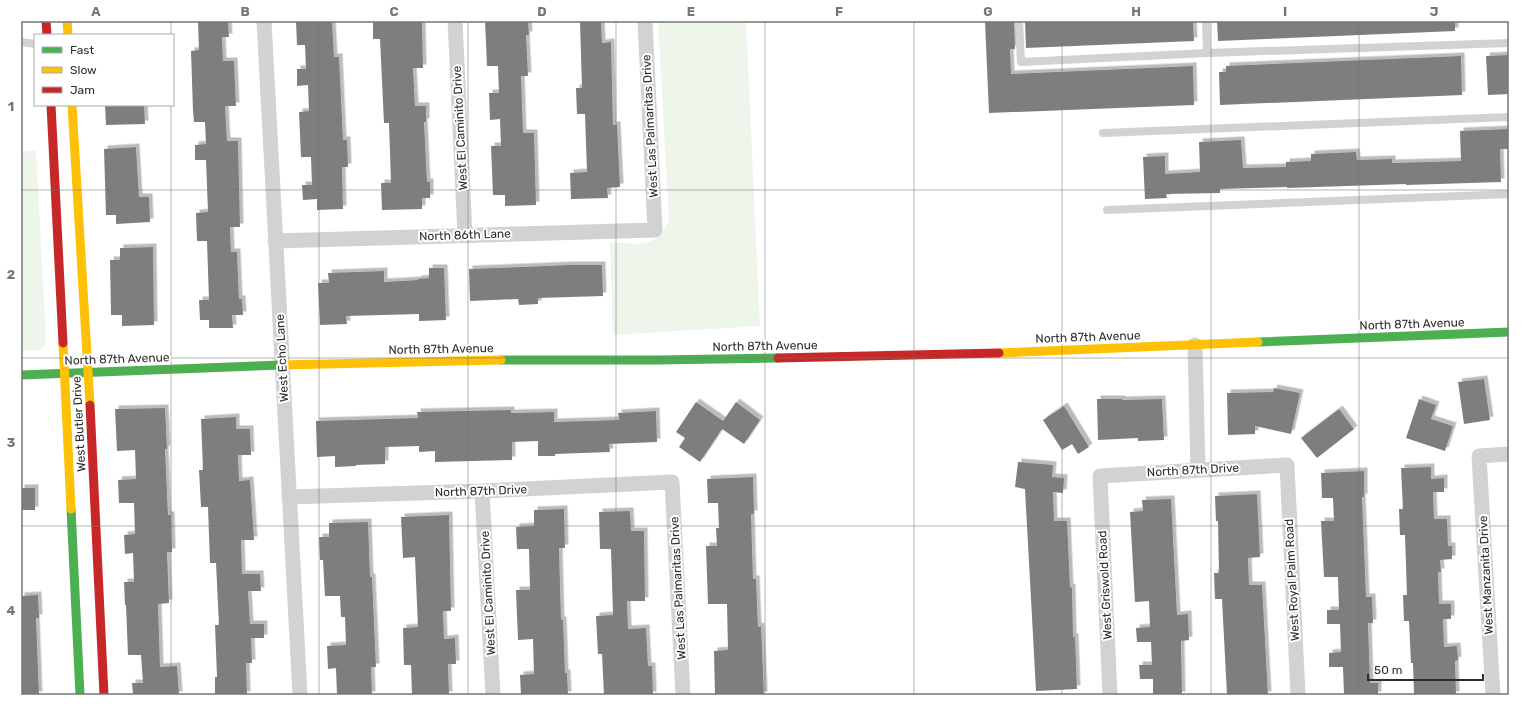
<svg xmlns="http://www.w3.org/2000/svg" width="1530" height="716" font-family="Rubik,sans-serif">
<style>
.green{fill:#eef5eb}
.building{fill:#7e7e7e;filter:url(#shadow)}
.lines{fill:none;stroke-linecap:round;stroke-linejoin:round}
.lane{stroke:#d2d2d2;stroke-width:8}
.street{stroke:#d2d2d2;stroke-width:15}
.fast{stroke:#4caf50;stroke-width:9}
.slow{stroke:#ffc107;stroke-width:9}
.jam{stroke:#c62828;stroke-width:9}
.grid{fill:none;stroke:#767676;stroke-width:1;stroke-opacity:0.55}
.labels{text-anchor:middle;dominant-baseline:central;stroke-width:4;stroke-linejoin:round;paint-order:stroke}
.street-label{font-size:12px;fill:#2d2d2d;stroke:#fff}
.neatline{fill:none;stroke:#767676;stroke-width:1.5}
.grid-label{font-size:13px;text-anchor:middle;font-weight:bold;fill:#767676}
</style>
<defs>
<filter id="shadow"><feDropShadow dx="3.5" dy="-3.5" stdDeviation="0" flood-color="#0004"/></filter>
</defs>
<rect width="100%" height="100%" fill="#fff"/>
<!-- green -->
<path class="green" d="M 658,21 L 746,21 L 760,326 L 613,335 L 610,243 C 636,243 657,250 669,220 Z
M 21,151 L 36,151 L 46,336 L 45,346 L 40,350 L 21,351 Z"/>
<!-- building -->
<path class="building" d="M 198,21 L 228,21 L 229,37 L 222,37 L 223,61 L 234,61 L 236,106 L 225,106 L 227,141 L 238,141 L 240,227 L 230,227 L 231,252 L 237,252 L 239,299 L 242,299 L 243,315 L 232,315 L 233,328 L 209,328 L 209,320 L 200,320 L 199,300 L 209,300 L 207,241 L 197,241 L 196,213 L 208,212 L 206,160 L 195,160 L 195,145 L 206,144 L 205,122 L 194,122 L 193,111 L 191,51 L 199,50 Z
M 296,21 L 332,21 L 334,57 L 339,57 L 343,140 L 347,140 L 348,167 L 342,167 L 343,209 L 317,210 L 317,199 L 303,200 L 302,185 L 312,185 L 311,157 L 301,157 L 299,112 L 309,111 L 308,85 L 297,86 L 297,69 L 306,69 L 305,45 L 297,45 Z
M 373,21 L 422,21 L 423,68 L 413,68 L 415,106 L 426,106 L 426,122 L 424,122 L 427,182 L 430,182 L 430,198 L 422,198 L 422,209 L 382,210 L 381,183 L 391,183 L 389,123 L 384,123 L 380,39 L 373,39 Z
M 485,21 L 528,21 L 529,35 L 526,35 L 528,76 L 521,76 L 523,133 L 534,133 L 536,205 L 505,206 L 505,195 L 493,195 L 491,146 L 501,146 L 500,119 L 490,120 L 489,93 L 499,93 L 498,66 L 487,66 Z
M 580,21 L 601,21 L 602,43 L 611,42 L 613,125 L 617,125 L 620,187 L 607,188 L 608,198 L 571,199 L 570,173 L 587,172 L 585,114 L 577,114 L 576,88 L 582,88 Z
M 985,21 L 1014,21 L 1015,49 L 1010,49 L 1011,74 L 1193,66 L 1194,105 L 989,113 Z
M 1025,21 L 1193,21 L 1194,41 L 1026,48 Z
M 1217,21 L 1455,21 L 1455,31 L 1218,41 Z
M 1509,55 L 1509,94 L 1488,95 L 1486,56 Z
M 1461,56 L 1462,95 L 1220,105 L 1219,72 L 1226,72 L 1226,66 Z
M 105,105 L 144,105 L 145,124 L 106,125 Z
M 1509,129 L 1509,149 L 1500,149 L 1501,182 L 1406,185 L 1406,184 L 1287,188 L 1287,187 L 1220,189 L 1220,193 L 1166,194 L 1167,198 L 1145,199 L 1143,157 L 1165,156 L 1165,174 L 1200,172 L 1199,142 L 1241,140 L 1243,168 L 1286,167 L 1286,162 L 1311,161 L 1311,154 L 1356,152 L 1357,160 L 1392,159 L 1392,163 L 1461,161 L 1460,131 Z
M 136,147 L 139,197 L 149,197 L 150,222 L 116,224 L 116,215 L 106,215 L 104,149 Z
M 153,247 L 154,325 L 122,326 L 122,315 L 111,315 L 110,260 L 120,260 L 120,248 Z
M 570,265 L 602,265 L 603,296 L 538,298 L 538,304 L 519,305 L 518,299 L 470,301 L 469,269 Z
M 429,268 L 444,268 L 446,320 L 419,321 L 419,314 L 346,316 L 347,324 L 320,325 L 318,283 L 329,283 L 328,273 L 384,271 L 384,282 L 418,280 L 418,279 L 429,278 Z
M 1484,379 L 1490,420 L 1464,424 L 1458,382 Z
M 1274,388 L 1300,393 L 1291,434 L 1255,426 L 1255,434 L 1228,435 L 1227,393 L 1273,392 Z
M 1097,399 L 1122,399 L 1122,400 L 1162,399 L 1164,440 L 1138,441 L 1138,438 L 1098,440 Z
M 1419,399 L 1436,405 L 1431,419 L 1453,426 L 1445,451 L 1406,438 Z
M 696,402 L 723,421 L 736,402 L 760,420 L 744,444 L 722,429 L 700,462 L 679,447 L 685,438 L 676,432 Z
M 1064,406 L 1089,447 L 1078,454 L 1072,444 L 1062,450 L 1043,420 Z
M 165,408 L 167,449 L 165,449 L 168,515 L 171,515 L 172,552 L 167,552 L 169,603 L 158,604 L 160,667 L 177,666 L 179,695 L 133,695 L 132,683 L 143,683 L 141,655 L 128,655 L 126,605 L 125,605 L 124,582 L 134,582 L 133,553 L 125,554 L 124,535 L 135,534 L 134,503 L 119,503 L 118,480 L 136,479 L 135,450 L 117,451 L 115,409 Z
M 1339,409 L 1354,429 L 1317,458 L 1301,438 Z
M 511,410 L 511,413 L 554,412 L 554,422 L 619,420 L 618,413 L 656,411 L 657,442 L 609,444 L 610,452 L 555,454 L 555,456 L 538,456 L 538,441 L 512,442 L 512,460 L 435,462 L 435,451 L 419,452 L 419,446 L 385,447 L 385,464 L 356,465 L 356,466 L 335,467 L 335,456 L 317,457 L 316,421 L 418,418 L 417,412 Z
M 236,417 L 236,429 L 250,429 L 251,455 L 238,455 L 239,481 L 250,480 L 253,524 L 254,540 L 241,540 L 242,574 L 260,574 L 261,591 L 248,591 L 250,624 L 264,624 L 264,638 L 251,638 L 252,663 L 246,663 L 247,695 L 215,695 L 215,677 L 217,677 L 215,625 L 219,625 L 216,563 L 210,563 L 208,507 L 201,507 L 199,470 L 203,470 L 201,419 Z
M 1018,462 L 1053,465 L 1052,477 L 1064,478 L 1063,493 L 1053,492 L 1054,521 L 1067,521 L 1070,588 L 1072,587 L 1073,637 L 1075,637 L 1077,689 L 1036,691 L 1025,489 L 1015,487 Z
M 1431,467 L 1431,479 L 1444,478 L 1444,492 L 1433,492 L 1434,519 L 1447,519 L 1448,546 L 1452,546 L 1452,559 L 1440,560 L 1441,572 L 1438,572 L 1439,604 L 1451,604 L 1451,619 L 1443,619 L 1444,647 L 1457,646 L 1458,660 L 1455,661 L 1456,695 L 1414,695 L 1413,663 L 1411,663 L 1409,621 L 1404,621 L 1403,595 L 1407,595 L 1405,535 L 1400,535 L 1399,509 L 1403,509 L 1401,468 Z
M 1364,471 L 1364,497 L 1362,497 L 1366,597 L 1372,597 L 1373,623 L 1368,623 L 1370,683 L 1378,683 L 1378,695 L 1344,695 L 1343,667 L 1329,667 L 1329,653 L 1341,652 L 1340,624 L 1327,624 L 1327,610 L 1339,610 L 1338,577 L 1324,577 L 1321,521 L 1334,521 L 1333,498 L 1322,498 L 1321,473 Z
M 753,477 L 754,514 L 751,514 L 753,579 L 756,579 L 758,627 L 761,626 L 764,695 L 715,695 L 714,651 L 728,650 L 727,604 L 708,604 L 706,546 L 717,546 L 716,528 L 719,528 L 718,503 L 708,503 L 707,479 Z
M 21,488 L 35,488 L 35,510 L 21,510 Z
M 1257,494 L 1260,557 L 1248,558 L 1249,585 L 1262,585 L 1268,695 L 1227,695 L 1222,599 L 1215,599 L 1214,573 L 1219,573 L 1218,521 L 1216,521 L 1215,496 Z
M 1171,499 L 1177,615 L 1188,614 L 1189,640 L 1181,641 L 1182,695 L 1153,695 L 1153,679 L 1140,679 L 1139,665 L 1152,665 L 1151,642 L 1137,642 L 1136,628 L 1150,627 L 1149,601 L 1135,602 L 1130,512 L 1143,511 L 1142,500 Z
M 564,509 L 565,548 L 559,548 L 561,620 L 563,620 L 565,673 L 567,673 L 568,695 L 521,695 L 520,675 L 534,674 L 533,639 L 518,640 L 516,590 L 530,590 L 529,549 L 517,549 L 516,527 L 534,526 L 534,510 Z
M 630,511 L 631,531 L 644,531 L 645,601 L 627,601 L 628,629 L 646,628 L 648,666 L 652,666 L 653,695 L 604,695 L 602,654 L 598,654 L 596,616 L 613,615 L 611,549 L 600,549 L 599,512 Z
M 449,515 L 451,611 L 443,611 L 444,639 L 455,638 L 456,664 L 448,664 L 449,695 L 412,695 L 411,665 L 404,665 L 403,628 L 418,627 L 415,557 L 403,558 L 401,517 Z
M 368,522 L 370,577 L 372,577 L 376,667 L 371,667 L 372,695 L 337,695 L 336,668 L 328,669 L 327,646 L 346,645 L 345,617 L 341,617 L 340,596 L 325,596 L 323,560 L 320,560 L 319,537 L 329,537 L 329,523 Z
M 38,595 L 39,618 L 36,618 L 39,695 L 21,695 L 21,596 Z"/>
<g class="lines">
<!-- lane -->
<path class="lane" d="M 1019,21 L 1021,62 L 1207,53 L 1509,43
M 1206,21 L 1207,53
M 21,42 L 35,44
M 1103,133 L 1509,117
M 1107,210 L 1509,194"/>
<!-- street -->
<path class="street" d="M 264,21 L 300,695
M 455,21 L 465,235
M 275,241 L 655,230 L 645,21
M 1195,345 L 1198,470
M 482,491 L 493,695
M 289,497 L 482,491 L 672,482 L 683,695
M 1110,695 L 1100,476 L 1287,465 L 1298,695
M 1493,695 L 1479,456 L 1509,454"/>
<!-- fast -->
<path class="fast" d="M 1258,342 L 1509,332
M 501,360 L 659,360 L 778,358
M 21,375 L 281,365
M 71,509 L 80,695"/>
<!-- slow -->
<path class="slow" d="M 67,21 L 68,35
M 72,105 L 90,405
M 63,343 L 71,509
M 999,353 L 1258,342
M 281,365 L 501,360"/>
<!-- jam -->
<path class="jam" d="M 46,21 L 47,35
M 51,105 L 63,343
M 778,358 L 999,353
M 90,405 L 104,695"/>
</g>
<!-- grid -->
<path class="grid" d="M 171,21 L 171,35M 319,21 L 319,695M 468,21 L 468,695M 616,21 L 616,695M 765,21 L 765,695M 914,21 L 914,695M 1062,21 L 1062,695M 1211,21 L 1211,695M 1359,21 L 1359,695M 171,105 L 171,695M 21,190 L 1509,190M 21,358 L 1509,358M 21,526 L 1509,526"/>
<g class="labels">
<!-- street labels -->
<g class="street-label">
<text transform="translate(650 126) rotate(-93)">West Las Palmaritas Drive</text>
<text transform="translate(460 128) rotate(-93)">West El Caminito Drive</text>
<text transform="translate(465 235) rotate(-2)">North 86th Lane</text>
<text transform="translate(1412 324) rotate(-2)">North 87th Avenue</text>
<text transform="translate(1088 337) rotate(-2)">North 87th Avenue</text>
<text transform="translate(765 346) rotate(-1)">North 87th Avenue</text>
<text transform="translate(441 349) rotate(-1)">North 87th Avenue</text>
<text transform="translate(282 358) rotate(-93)">West Echo Lane</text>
<text transform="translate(117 359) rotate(-2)">North 87th Avenue</text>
<text transform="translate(79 424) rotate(-93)">West Butler Drive</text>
<text transform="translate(1193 470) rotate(-3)">North 87th Drive</text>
<text transform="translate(481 491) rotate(-2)">North 87th Drive</text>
<text transform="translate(1486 575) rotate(-93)">West Manzanita Drive</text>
<text transform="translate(1292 580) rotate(-93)">West Royal Palm Road</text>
<text transform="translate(1105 585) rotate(-93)">West Griswold Road</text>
<text transform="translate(678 588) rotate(-93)">West Las Palmaritas Drive</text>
<text transform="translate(488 593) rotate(-93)">West El Caminito Drive</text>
</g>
</g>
<!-- border -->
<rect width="1530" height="716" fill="none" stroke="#ffffff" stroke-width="44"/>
<!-- legend -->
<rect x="34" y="34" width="140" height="72" fill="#ffffff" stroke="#ababab"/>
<rect x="42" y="47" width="20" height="6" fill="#4caf50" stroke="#ababab"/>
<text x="70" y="54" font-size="12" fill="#2d2d2d">Fast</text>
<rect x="42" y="67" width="20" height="6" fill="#ffc107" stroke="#ababab"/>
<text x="70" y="74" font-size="12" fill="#2d2d2d">Slow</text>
<rect x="42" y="87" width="20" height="6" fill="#c62828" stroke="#ababab"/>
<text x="70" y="94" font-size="12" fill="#2d2d2d">Jam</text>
<!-- scale -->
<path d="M1368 674v6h115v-6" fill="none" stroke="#2d2d2d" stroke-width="2"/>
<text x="1374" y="674" font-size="12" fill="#2d2d2d" stroke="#ffffff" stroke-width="3" paint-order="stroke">50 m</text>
<rect x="22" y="22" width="1486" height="672" class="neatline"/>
<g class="grid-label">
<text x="96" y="16">A</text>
<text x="245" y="16">B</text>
<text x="394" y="16">C</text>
<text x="542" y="16">D</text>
<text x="691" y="16">E</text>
<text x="839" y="16">F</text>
<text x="988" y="16">G</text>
<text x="1136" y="16">H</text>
<text x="1285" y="16">I</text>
<text x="1434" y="16">J</text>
<text x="11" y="111">1</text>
<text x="11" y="279">2</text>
<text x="11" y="447">3</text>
<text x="11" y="615">4</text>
</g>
</svg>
